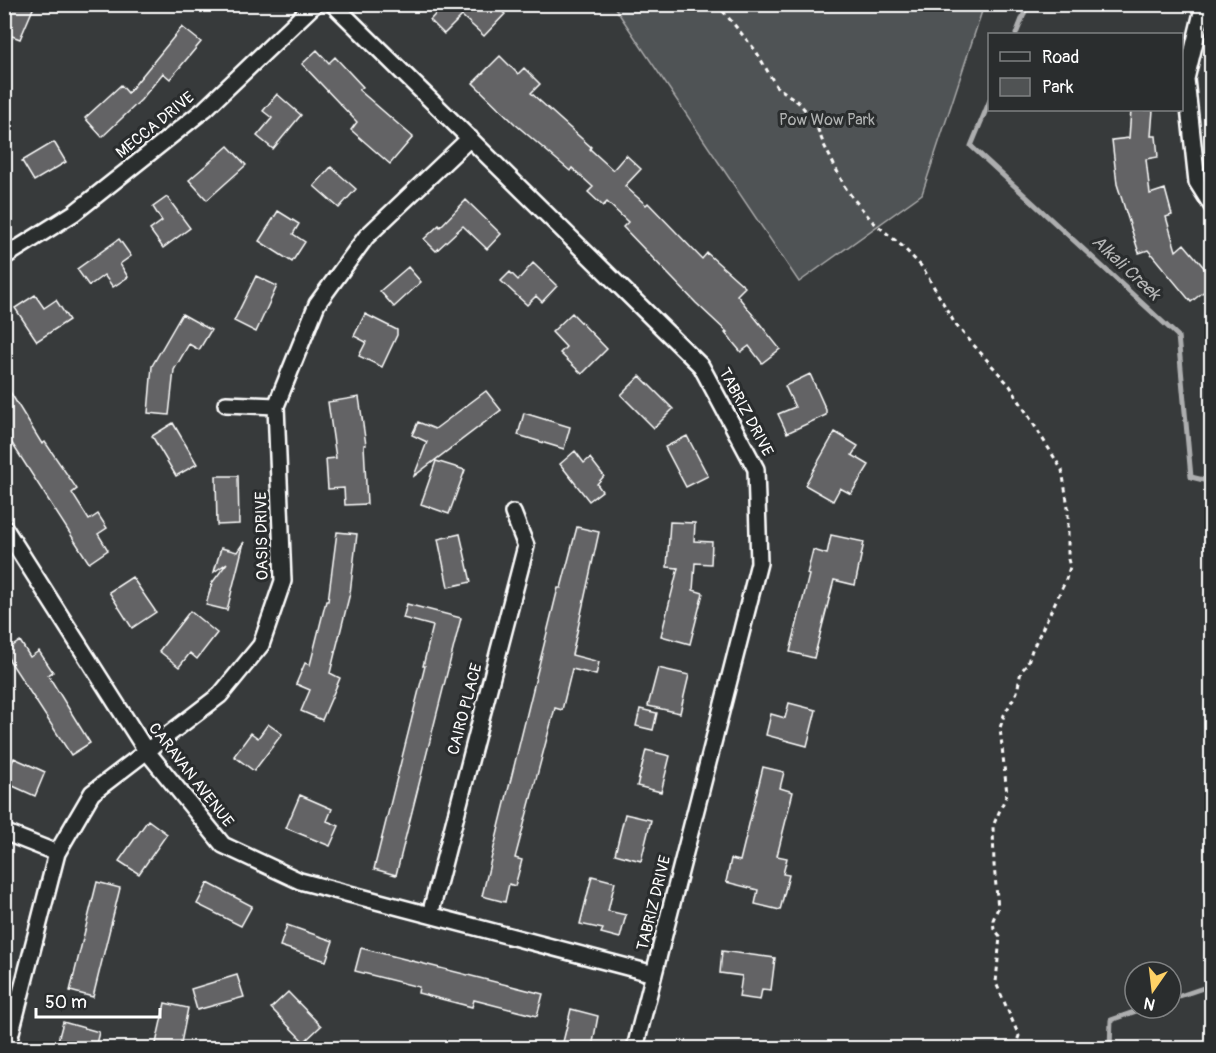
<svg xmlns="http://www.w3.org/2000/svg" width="1216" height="1053" font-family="Pangolin,sans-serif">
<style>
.green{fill:#505354;stroke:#a8a9aa;stroke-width:1.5}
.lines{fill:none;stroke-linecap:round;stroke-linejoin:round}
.stream{stroke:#adaeaf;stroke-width:5}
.building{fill:#636465;stroke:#fff;stroke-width:1.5}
.minor-casing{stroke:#fff;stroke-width:20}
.path{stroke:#fff;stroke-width:3;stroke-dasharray:4.5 4.5;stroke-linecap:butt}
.minor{stroke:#2a2d2e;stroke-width:15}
.labels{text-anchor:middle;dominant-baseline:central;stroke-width:6;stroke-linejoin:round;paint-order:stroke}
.park-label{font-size:16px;fill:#b0b2b2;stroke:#2a2d2e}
.street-label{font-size:16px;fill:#fff;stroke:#2a2d2e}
.water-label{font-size:18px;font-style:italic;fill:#b4b5b5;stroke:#2a2d2e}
</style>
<rect width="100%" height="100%" fill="#373a3b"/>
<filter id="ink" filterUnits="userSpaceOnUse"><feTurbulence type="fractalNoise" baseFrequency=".0167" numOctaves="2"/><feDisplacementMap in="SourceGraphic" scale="12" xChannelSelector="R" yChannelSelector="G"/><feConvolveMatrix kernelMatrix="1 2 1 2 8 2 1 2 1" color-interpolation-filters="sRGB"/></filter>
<g filter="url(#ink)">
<!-- green -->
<path class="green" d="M 613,5 L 984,5 L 922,194 L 799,282 Z"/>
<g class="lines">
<!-- stream -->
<path class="stream" d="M 1016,34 L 1028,4
M 990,100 L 971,146 L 1178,336 L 1191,477 L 1212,482
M 1171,999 L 1212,985
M 1110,1048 L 1111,1020 L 1145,1008"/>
</g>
<!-- building -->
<path class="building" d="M 4,4 L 35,4 L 20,39 L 4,33 Z
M 445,4 L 494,4 L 505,14 L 484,36 L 462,16 L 444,34 L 430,20 Z
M 182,27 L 201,42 L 170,79 L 163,73 L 141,100 L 102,137 L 85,118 L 121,85 L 128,93 Z
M 317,50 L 329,63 L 335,57 L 363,87 L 359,90 L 413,137 L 390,164 L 351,130 L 357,122 L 302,64 Z
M 500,56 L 518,74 L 524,68 L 540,84 L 531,93 L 591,147 L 590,149 L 613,170 L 626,155 L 641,169 L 625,186 L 646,205 L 648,203 L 702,259 L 707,253 L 745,287 L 737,295 L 780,349 L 762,363 L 749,346 L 741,352 L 725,333 L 727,332 L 696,303 L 623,227 L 628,222 L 607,202 L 603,206 L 588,192 L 593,187 L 572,168 L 570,171 L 515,124 L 473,83 Z
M 277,94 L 301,115 L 273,149 L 257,136 L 272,118 L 263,111 Z
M 1131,110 L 1153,110 L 1151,136 L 1156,136 L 1158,157 L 1146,159 L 1150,194 L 1165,189 L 1172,215 L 1166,217 L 1176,251 L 1184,244 L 1212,277 L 1212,285 L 1191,302 L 1148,250 L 1139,253 L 1117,184 L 1112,140 L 1129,138 Z
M 54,142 L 66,162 L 34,181 L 22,161 Z
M 228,146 L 246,165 L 207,200 L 189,180 Z
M 331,167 L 356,189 L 339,208 L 314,186 Z
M 167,197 L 190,228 L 163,248 L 150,230 L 162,221 L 153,207 Z
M 466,200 L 501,234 L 487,249 L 463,226 L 436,251 L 424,239 L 439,225 L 440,227 Z
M 278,211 L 299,224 L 293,234 L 305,242 L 292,262 L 259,241 Z
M 119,239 L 131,256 L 120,264 L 128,277 L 113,287 L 104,275 L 89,286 L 77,269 Z
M 533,263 L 557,286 L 542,302 L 536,296 L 527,305 L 501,281 L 510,272 L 518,280 Z
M 408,267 L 421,282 L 394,307 L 380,291 Z
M 256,276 L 277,286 L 256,332 L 234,321 Z
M 35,295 L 44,308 L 56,300 L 69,320 L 37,341 L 15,308 Z
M 572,313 L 607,349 L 582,374 L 560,353 L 566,347 L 552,332 Z
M 182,314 L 211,330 L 199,350 L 189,344 L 174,370 L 169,415 L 148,413 L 152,366 Z
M 365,314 L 397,330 L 397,335 L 382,367 L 359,356 L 366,342 L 354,336 Z
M 810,374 L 826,410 L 826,415 L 787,433 L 778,414 L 795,407 L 785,386 Z
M 640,376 L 673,409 L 654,428 L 621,395 Z
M 4,382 L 42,444 L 45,442 L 77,489 L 72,493 L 89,520 L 98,514 L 107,528 L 98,534 L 108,550 L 89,563 L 4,431 Z
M 486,391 L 501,410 L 414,476 L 427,442 L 412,435 L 418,422 L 435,429 Z
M 359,397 L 366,445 L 364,445 L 367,504 L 345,505 L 344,488 L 328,489 L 326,459 L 336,458 L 328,402 Z
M 524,413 L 570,427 L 564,449 L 518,435 Z
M 173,423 L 197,464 L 176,476 L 152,436 Z
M 835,432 L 858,446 L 852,455 L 869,465 L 851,494 L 840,488 L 833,501 L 805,485 Z
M 687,436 L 708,476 L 686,487 L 665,447 Z
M 575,451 L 584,463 L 590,458 L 604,476 L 597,484 L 602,491 L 589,501 L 560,464 Z
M 436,461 L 465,470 L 449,514 L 421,504 Z
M 216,476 L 238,476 L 239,524 L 217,525 Z
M 670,522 L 695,523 L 694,541 L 712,542 L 711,564 L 695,563 L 693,590 L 703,593 L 690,644 L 661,636 L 678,568 L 667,567 Z
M 577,527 L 599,532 L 572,655 L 599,662 L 596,675 L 572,669 L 562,710 L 555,708 L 515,858 L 522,860 L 515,886 L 509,884 L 505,902 L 482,896 L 558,588 L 561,588 Z
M 337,532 L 357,534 L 350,593 L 330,673 L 340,678 L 322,720 L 301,711 L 310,690 L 296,684 L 305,663 L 310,665 L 326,601 L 328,601 Z
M 460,534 L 471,582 L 448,587 L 438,539 Z
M 831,535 L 864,542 L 855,585 L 834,580 L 814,658 L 790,652 L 809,575 L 807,574 L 813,550 L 827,554 Z
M 244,542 L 227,610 L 206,605 L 212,583 L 227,563 L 214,572 L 221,548 L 237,552 Z
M 132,577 L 156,612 L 132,628 L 109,592 Z
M 407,604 L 461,618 L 396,875 L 374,869 L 425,666 L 423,666 L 433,626 L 403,618 Z
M 190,611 L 217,633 L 197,659 L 190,653 L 179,667 L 159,651 Z
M 20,641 L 30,657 L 39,651 L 53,672 L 48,675 L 90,743 L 71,755 L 4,652 Z
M 658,668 L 689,675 L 680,713 L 648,706 Z
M 789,703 L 816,710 L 807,746 L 766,735 L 771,714 L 785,718 Z
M 640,709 L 657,713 L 653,730 L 636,726 Z
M 268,724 L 282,734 L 254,771 L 234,756 L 251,733 L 258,738 Z
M 646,750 L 670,756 L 661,792 L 637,786 Z
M 14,758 L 45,772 L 35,796 L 4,782 Z
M 763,767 L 784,772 L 780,788 L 793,792 L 777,856 L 787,858 L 783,874 L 789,875 L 780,910 L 755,904 L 758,890 L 726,882 L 731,859 L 740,861 Z
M 300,795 L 332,809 L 327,821 L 339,826 L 330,846 L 286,828 Z
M 625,814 L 651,820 L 641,861 L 615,854 Z
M 148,820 L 167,834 L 139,874 L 119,861 Z
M 592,876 L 615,882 L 608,911 L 626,915 L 620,938 L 601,933 L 603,929 L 580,924 Z
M 97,882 L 120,888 L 93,997 L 70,991 Z
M 208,883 L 252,906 L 241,926 L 197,904 Z
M 287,925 L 333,941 L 326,961 L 280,946 Z
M 361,948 L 543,994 L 537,1016 L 474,1000 L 472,1007 L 418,993 L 419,987 L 355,971 Z
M 722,951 L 775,958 L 771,990 L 762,989 L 760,1000 L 739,997 L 742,976 L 720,973 Z
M 237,975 L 244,997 L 197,1010 L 191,989 Z
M 288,992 L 321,1026 L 304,1042 L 271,1008 Z
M 165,1003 L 188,1008 L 180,1048 L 155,1048 Z
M 571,1009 L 598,1016 L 592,1048 L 563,1042 Z
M 63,1022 L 99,1032 L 95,1048 L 56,1048 Z"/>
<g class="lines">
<defs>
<path id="minor" d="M 333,4 L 701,366 L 756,469 L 759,563 L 635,1048
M 1204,4 L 1186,79 L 1197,182 L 1212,206
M 4,257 L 74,213 L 205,109 L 315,4
M 226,404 L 276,406
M 4,527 L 145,749 L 223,845 L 300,881 L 654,974
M 4,832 L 57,853
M 430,915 L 526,546 L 513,513
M 7,1048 L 57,853 L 92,793 L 220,695 L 261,645 L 283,581 L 276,406 L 317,304 L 366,237 L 470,138"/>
</defs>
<!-- minor casing -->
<use href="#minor" class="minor-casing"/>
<!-- path -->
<path class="path" d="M 717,4 L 756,51 L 776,86 L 798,102 L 814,120 L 824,145 L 845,187 L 852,197 L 872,221 L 902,246 L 923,268 L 955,324 L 1010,386 L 1062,470 L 1068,507 L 1068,559 L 1070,567 L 1065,582 L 1032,650 L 1027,665 L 1021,671 L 1017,692 L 1004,715 L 1000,728 L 1007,794 L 993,826 L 994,865 L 998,908 L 993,920 L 994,929 L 1000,936 L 996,983 L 1019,1036 L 1014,1048"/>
<!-- minor -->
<use href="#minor" class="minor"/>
</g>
</g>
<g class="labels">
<!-- park labels -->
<g class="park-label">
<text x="827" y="120">Pow Wow Park</text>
</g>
<!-- street labels -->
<g class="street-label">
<text transform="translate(155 125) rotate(-39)">MECCA DRIVE</text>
<text transform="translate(746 412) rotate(62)">TABRIZ DRIVE</text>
<text transform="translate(262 536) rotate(-91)">OASIS DRIVE</text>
<text transform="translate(465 709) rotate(-75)">CAIRO PLACE</text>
<text transform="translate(191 775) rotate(52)">CARAVAN AVENUE</text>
<text transform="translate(654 903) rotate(-76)">TABRIZ DRIVE</text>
</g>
<!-- water labels -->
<g class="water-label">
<text transform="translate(1126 268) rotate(43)">Alkali Creek</text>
</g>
</g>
<!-- margin -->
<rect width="1216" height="1053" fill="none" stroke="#2a2d2e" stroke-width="24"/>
<rect x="12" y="12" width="1192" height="1029" fill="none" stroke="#fff" stroke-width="2" filter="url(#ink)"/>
<!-- legend -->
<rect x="988" y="33" width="195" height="78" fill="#2a2d2e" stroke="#7f8182" stroke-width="1.5"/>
<rect x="1000" y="52" width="30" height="9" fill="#2a2d2e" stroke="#7f8182" stroke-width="1.5"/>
<text x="1042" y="63" font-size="18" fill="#ffffff">Road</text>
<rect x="1000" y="78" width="30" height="18" fill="#505354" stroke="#7f8182" stroke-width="1.5"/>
<text x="1042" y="93" font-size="18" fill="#ffffff">Park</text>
<!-- north arrow -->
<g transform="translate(1153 990) rotate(194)"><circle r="28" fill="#2a2d2e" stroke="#7f8182" stroke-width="1.5"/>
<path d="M0-4.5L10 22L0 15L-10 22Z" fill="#ffd166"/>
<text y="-9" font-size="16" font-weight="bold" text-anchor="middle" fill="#ffffff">N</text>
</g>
<!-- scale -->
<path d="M36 1008v9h124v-9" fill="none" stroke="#ffffff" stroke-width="3"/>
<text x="45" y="1008" font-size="18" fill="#ffffff" stroke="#2a2d2e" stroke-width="4.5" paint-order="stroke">50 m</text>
</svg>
